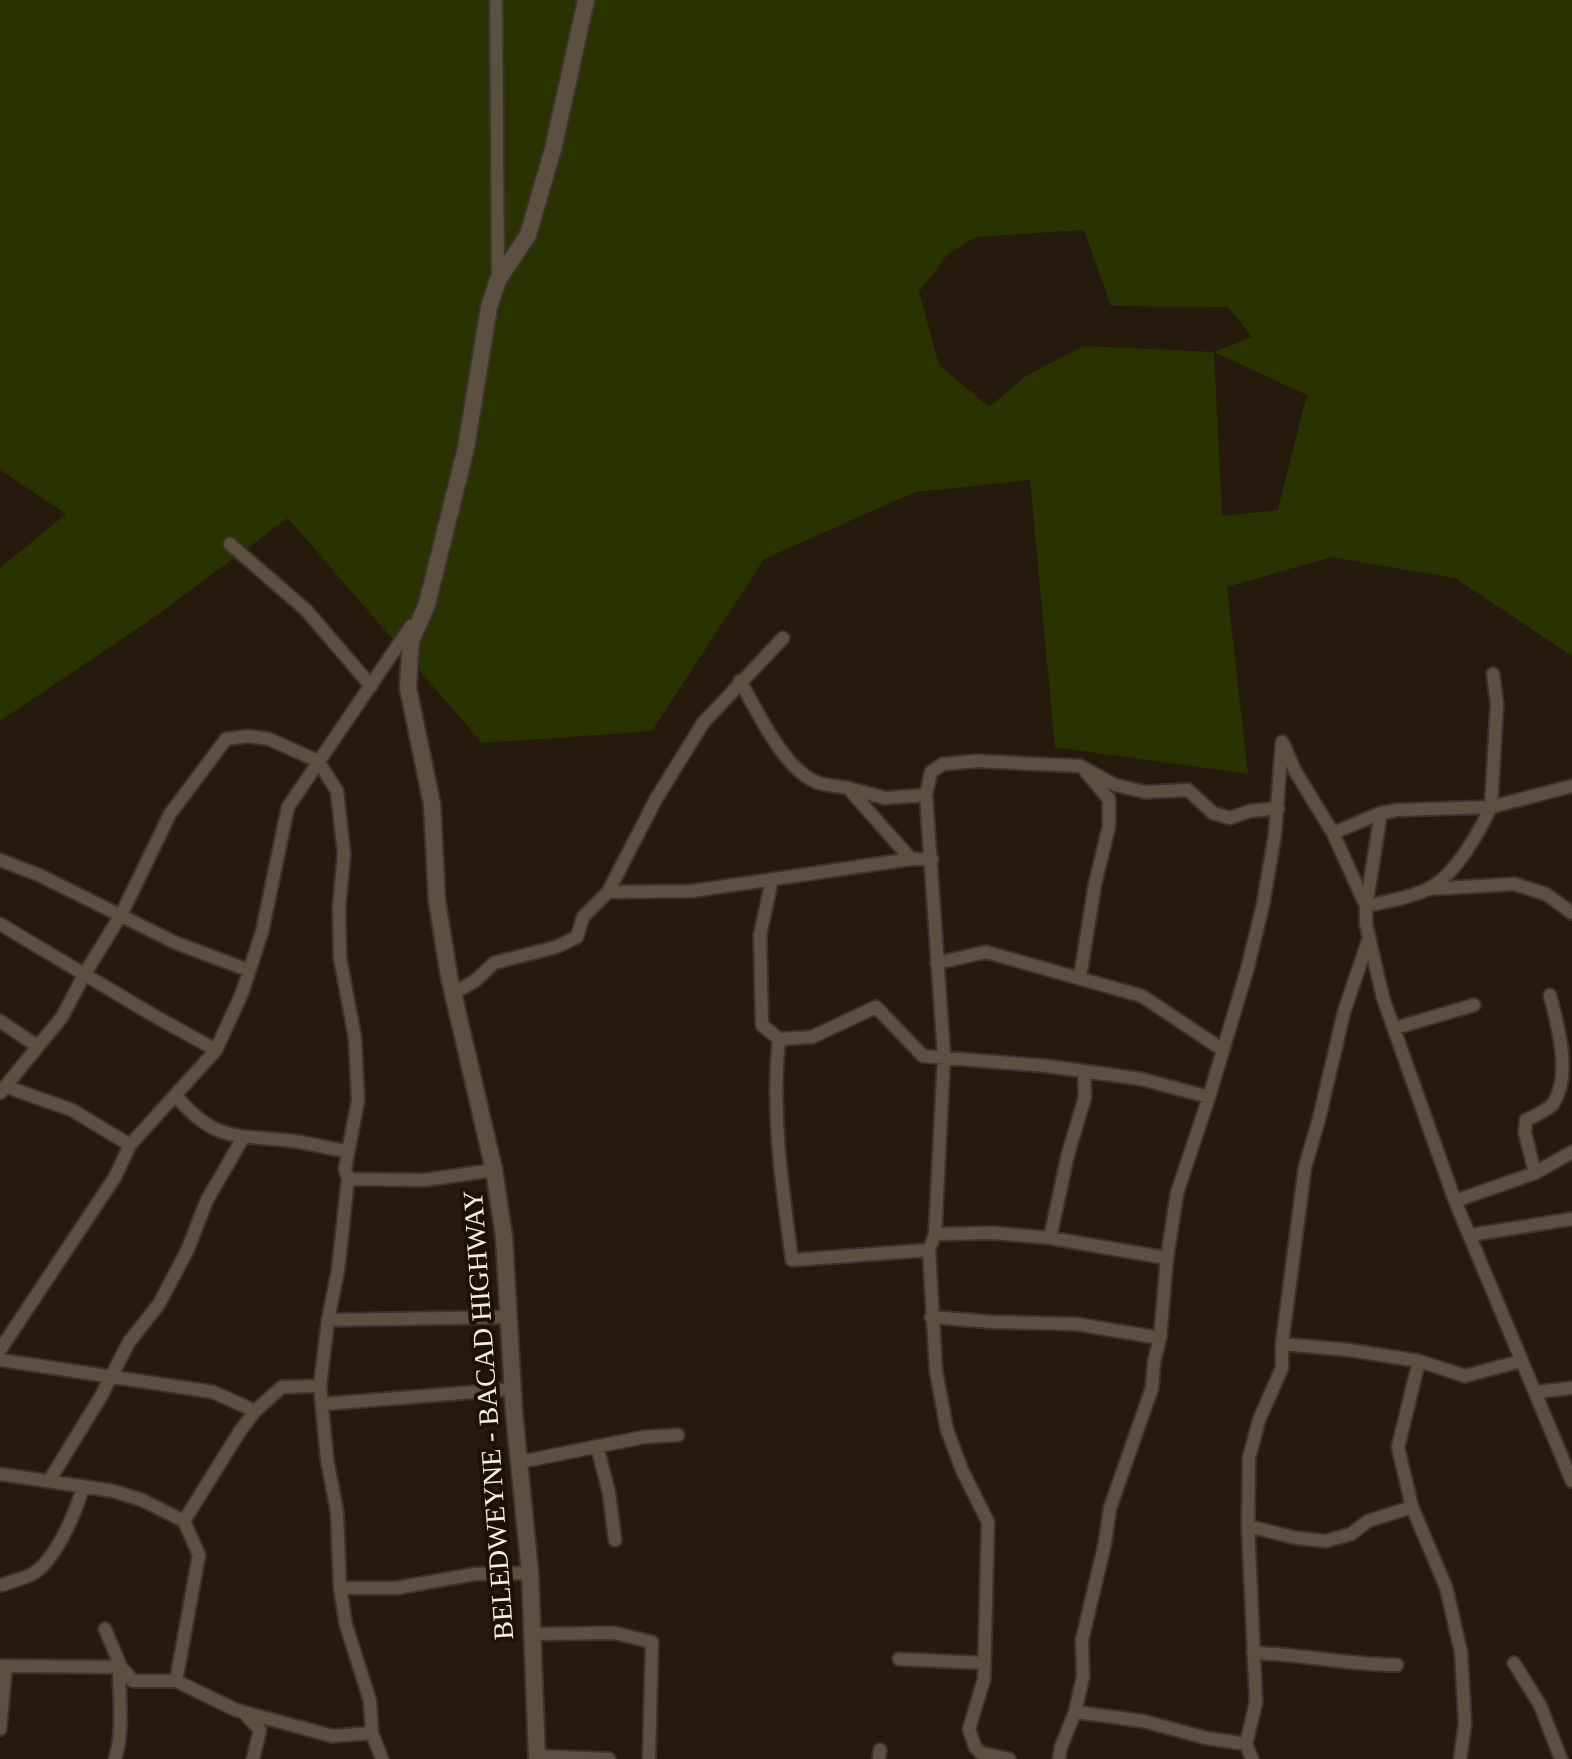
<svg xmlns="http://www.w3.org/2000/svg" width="1572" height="1759" font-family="'Times New Roman',serif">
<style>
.green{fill:#293302;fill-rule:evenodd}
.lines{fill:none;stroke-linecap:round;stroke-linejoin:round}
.minor-casing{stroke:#3d332e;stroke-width:16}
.tertiary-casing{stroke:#3d332e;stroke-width:20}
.minor{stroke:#5e5041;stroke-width:12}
.tertiary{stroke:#5e5041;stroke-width:16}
.labels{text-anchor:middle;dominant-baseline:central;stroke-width:8;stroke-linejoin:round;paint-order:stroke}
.street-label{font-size:28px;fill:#f6ede4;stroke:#1d1105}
</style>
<rect width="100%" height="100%" fill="#261a0d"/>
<!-- green -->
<path class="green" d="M 0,0 L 1572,0 L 1572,656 L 1455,578 L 1331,557 L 1227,587 L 1248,774 L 1055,747 L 1030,480 L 915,492 L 764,559 L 652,731 L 482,743 L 288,518 L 153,618 L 0,721 L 0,568 L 66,514 L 0,470 ZM 1084,230 L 1111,306 L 1228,307 L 1252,337 L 1214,352 L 1083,346 L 1026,376 L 989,407 L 939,365 L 919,292 L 947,255 L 975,237 ZM 1214,352 L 1307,395 L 1278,510 L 1222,516 Z"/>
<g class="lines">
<defs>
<path id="minor" d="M 496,0 L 498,280
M 230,544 L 306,610 L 371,686
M 740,681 C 758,712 783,768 816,782 C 826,786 838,786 848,788 L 911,859
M 1284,745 L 1295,771 L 1333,833 L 1366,906
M 848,788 L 885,798 L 926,795 L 931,772 L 943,764 L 977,761 L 1080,766 L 1115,785 L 1145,792 L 1188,790 L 1213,813 L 1230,818 L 1250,811 L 1278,808
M 926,795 L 944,1056 L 935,1234 L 929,1250 L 936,1371 L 947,1430 L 962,1470 L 988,1522 L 984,1679 L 969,1729 L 975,1747 L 981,1753 L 1009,1759
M 1381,813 L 1366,906 L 1366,924 L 1383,998 L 1455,1201 L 1572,1481
M 1333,833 L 1381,813 L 1398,810 L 1491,807 L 1497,704 L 1493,674
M 0,860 L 39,875 L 176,943 L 248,970
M 772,880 L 760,935 L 762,1025 L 779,1039 C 771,1113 782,1186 792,1260 L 929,1250
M 1429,889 L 1514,884 L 1546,894 L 1572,913
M 608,892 L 692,891 L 911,859 L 932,859
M 1366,906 C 1386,902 1408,898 1426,890 C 1455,877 1478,834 1491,807 L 1572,786
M 0,924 L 151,1014 L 216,1050
M 937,963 L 986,952 L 1142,996 L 1223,1050
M 1080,977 L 1095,884 L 1109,826 L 1109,799 L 1086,772
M 452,994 L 475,981 L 494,963 L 556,947 L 577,937 L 583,917 L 608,892 L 656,799 L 703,723 L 783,638
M 0,1021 L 37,1046
M 1395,1028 L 1474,1005
M 779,1039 L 812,1037 L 876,1007 L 923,1056 L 1047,1066 L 1141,1079 L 1209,1097
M 7,1087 L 72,1110 L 130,1145
M 0,1093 L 62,1017 L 84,975 L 121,915 L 170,814 L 226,739 L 248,736 L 269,739 L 318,761 L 337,791 L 344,854 L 339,908 L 340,958 L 355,1038 L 358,1100 L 345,1169 L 348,1179 L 338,1270 L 328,1320 L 320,1386 L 327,1459 L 337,1512 L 340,1588 L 346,1625 L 370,1701 L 372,1733 L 382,1759
M 176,1096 C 217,1144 237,1134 293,1141 C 311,1143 329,1149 348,1151
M 1535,1173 L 1525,1133 L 1526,1120 C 1535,1116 1546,1111 1553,1104 C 1572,1075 1558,1027 1550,995
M 348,1179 L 425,1180 L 494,1170
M 1455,1201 L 1535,1173 L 1572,1152
M 935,1234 L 994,1233 L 1050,1238 L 1167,1258
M 1470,1235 L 1572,1219
M 1050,1238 L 1068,1154 L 1085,1097 L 1084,1073
M 931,1317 L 992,1322 L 1076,1324 L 1160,1338
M 328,1320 L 510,1317
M 1282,1344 L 1349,1350 L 1419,1361 L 1465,1376 L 1521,1361
M 0,1350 L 115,1177 L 130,1145 L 216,1050 L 242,993 L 262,932 L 288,807 L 411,626
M 0,1360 L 213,1392 L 255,1411
M 1419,1361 L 1398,1447 L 1412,1507 L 1446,1587 L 1461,1652 L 1465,1724 L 1460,1759
M 1536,1392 L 1572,1388
M 323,1404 L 512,1389
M 597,1446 L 609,1493 L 615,1540
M 520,1462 L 644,1437 L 678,1435
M 0,1474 L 113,1491 L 142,1500 L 184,1521 L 199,1555 L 176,1681
M 49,1481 L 100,1398 L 129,1342 L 159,1304 L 187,1251 L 207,1200 L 243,1138
M 184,1521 L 240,1431 L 255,1411 L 282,1387 L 320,1386
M 1248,1526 L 1296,1538 L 1326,1541 L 1351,1534 L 1368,1521 L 1412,1507
M 2,1585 C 12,1581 23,1579 32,1574 C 55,1562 77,1510 83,1486
M 340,1588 L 396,1588 L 475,1574 L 530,1573
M 105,1629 L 121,1667
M 531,1634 L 614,1633 L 652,1642 L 649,1759
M 1253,1653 C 1302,1654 1349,1665 1397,1665
M 899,1659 L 983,1663
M 1514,1663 L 1540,1705 L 1561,1759
M 0,1666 L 121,1667 L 133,1681 L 176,1681 L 236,1710 L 332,1736 L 372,1733
M 1075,1712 L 1143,1721 L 1206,1738 L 1246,1744
M 244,1713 L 260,1730 L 253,1759
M 0,1729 L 6,1666
M 537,1756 L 609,1759
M 115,1759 C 124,1730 119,1698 119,1667
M 879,1759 L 880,1750
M 1059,1759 L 1061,1747 L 1075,1712 L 1083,1677 L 1082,1640 L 1105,1543 L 1110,1508 L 1152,1388 L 1154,1362 L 1160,1338 L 1167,1258 L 1177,1193 L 1209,1097 L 1247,970 L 1263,905 L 1275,834 L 1282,742
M 1252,1759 L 1246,1744 L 1256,1702 L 1248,1526 L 1249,1458 L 1259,1420 L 1282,1368 L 1282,1344 L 1305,1167 L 1319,1119 L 1344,1012 L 1368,941"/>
<path id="tertiary" d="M 537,1759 L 530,1573 L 514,1412 L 504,1237 L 494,1170 L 449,976 L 437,901 L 432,804 L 408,688 L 409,667 L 411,641 L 427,604 L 466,448 L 489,307 L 498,280 L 528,235 L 553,149 L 586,0"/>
</defs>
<!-- minor casing -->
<use href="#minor" class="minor-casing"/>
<!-- tertiary casing -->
<use href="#tertiary" class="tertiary-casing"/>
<!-- minor -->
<use href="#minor" class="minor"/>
<!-- tertiary -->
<use href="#tertiary" class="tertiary"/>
</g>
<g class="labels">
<!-- street labels -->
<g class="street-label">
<text transform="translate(488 1415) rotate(-94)">BELEDWEYNE - BACAD HIGHWAY</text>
</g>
</g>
</svg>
